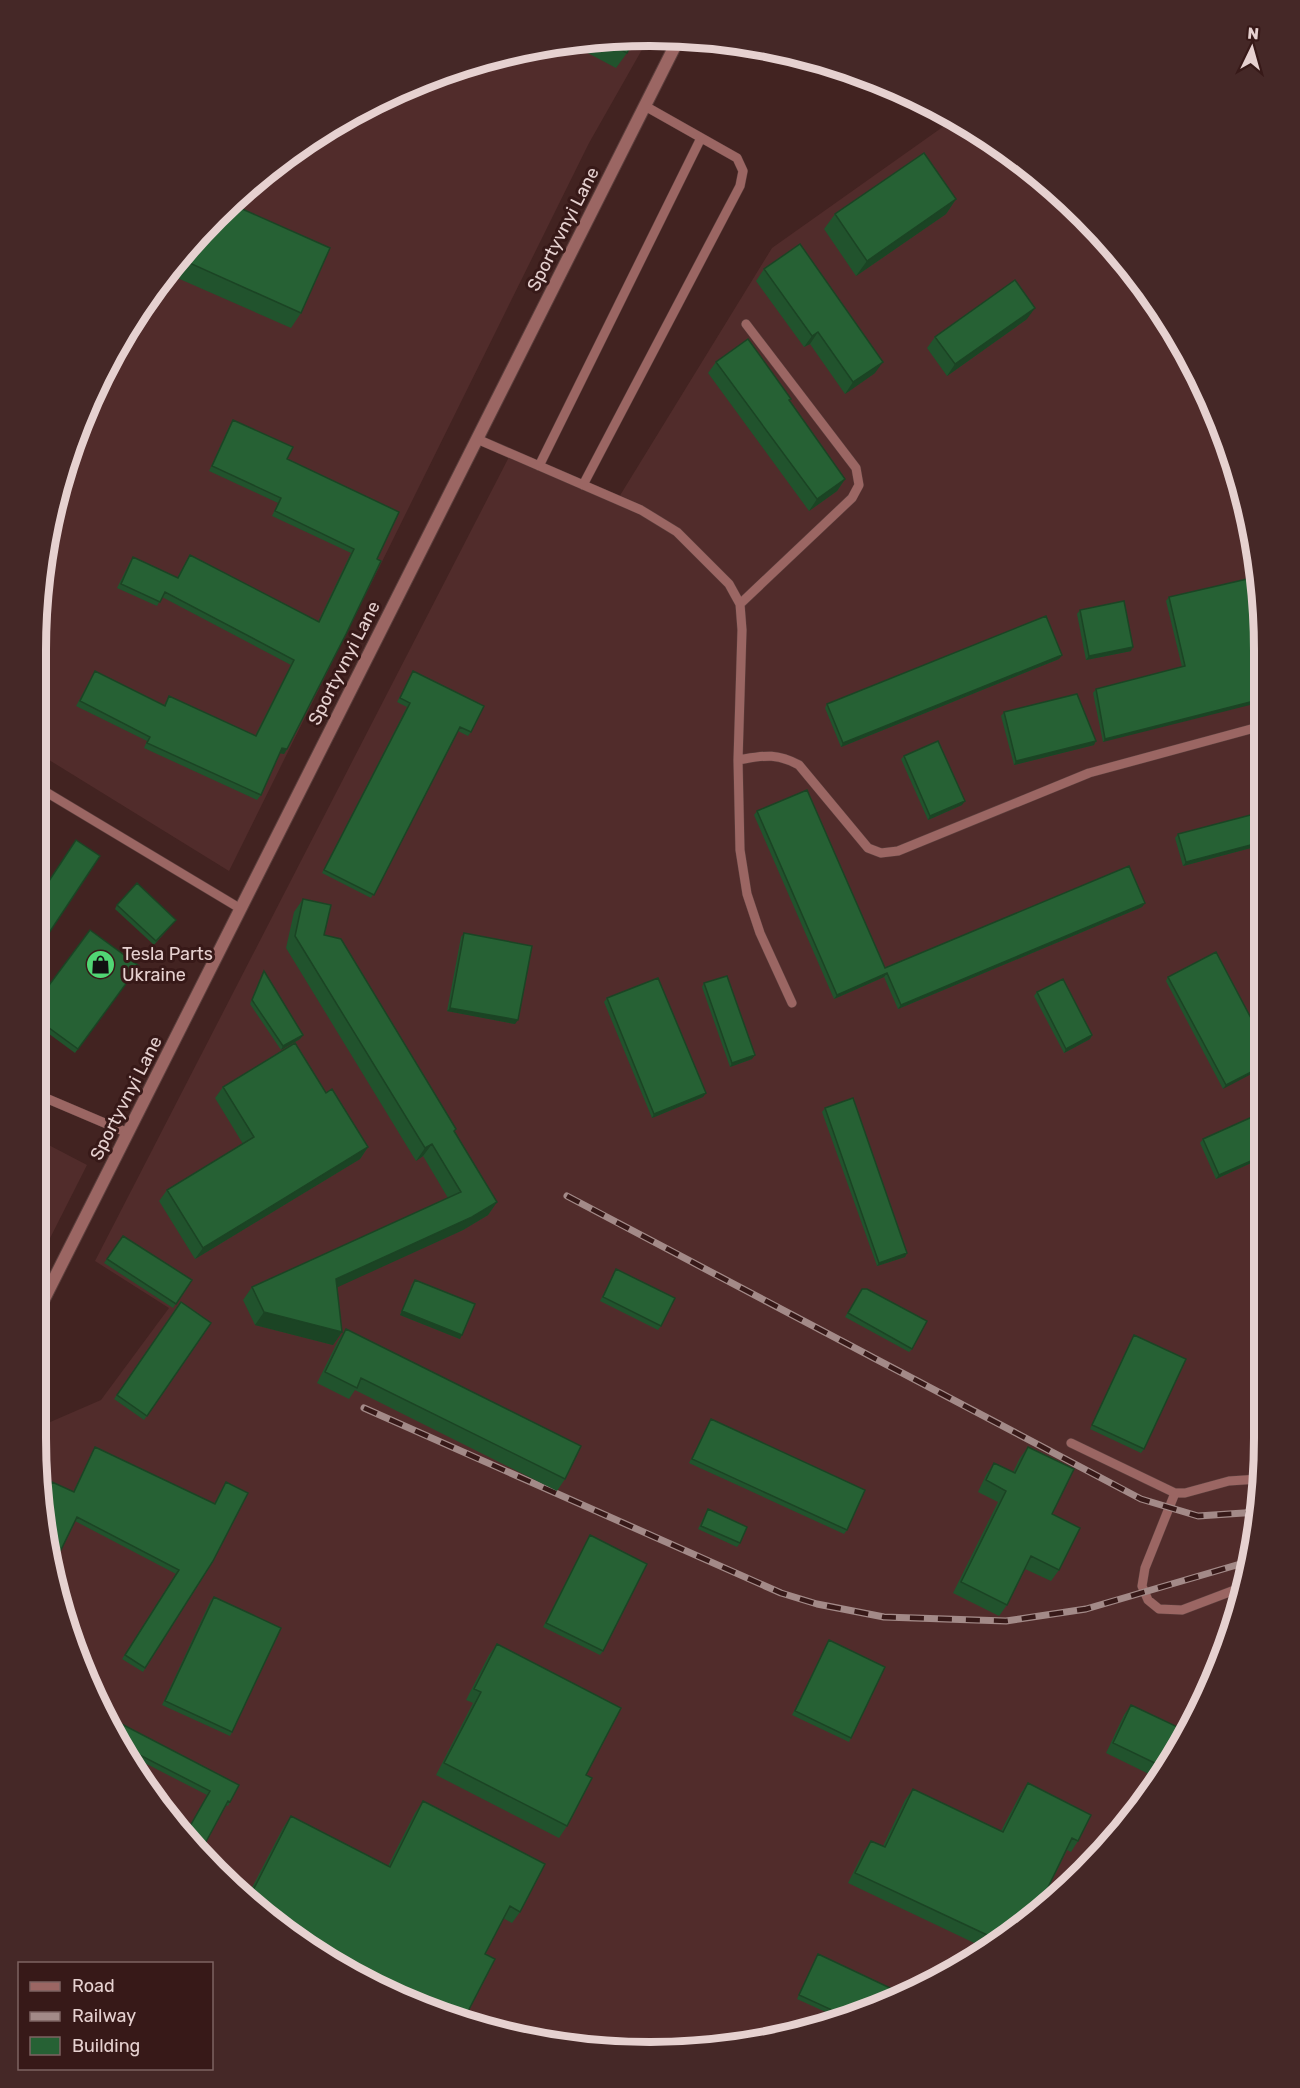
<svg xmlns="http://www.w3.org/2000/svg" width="1300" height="2088" font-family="Rubik,sans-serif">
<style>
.built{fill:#512c2b}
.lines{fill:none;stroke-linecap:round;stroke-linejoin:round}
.lane-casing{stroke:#5c3f3d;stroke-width:10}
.street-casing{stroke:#5c3f3d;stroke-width:14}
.lane{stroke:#9b6663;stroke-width:9}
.street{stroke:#9b6663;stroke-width:12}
.rail-casing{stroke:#a38a88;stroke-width:7}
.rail{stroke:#371918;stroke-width:4.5;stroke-dasharray:14;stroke-linecap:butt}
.wall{fill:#21532d}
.shaded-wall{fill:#1b4424}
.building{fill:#266134;stroke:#1b4424;stroke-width:1.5}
.labels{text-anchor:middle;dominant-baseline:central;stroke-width:6;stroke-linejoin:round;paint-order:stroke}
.street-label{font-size:18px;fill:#e6d1d0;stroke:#371918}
.poi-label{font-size:18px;fill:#e6d1d0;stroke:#371918;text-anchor:start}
.rim{fill:none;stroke:#e6d1d0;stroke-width:8}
</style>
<rect width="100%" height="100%" fill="#422321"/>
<!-- built -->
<path class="built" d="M 648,39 L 589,143 L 229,871 L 41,755 L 41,570 L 83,415 L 163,276 L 245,188 L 343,118 L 453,68 L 570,41 Z
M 954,119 L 1024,163 L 1112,245 L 1182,343 L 1232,453 L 1263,610 L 1259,1518 L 1217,1673 L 1137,1812 L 1084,1872 L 991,1948 L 921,1989 L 809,2031 L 730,2047 L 610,2051 L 452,2019 L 276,1925 L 216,1872 L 140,1779 L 68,1635 L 41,1518 L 41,1426 L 101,1400 L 169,1308 L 95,1261 L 509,457 L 616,502 L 772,248 Z
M 41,1141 L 87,1165 L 41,1256 Z"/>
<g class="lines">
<defs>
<path id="lane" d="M 477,439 L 641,510 L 677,532 L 729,584 L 740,604 L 742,630 L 738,760 L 740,850 L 747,894 L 760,933 L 792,1003
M 539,466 L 701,138
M 583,485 L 740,186 L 743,171 L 737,158 L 645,106
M 740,604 L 852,498 L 859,485 L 856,468 L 746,324
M 738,760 C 763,756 775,752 799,765 L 868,848 L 881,853 L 898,851 L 1089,773 L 1262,726
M 41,789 L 241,909
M 1256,918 L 1261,915
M 41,1096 L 128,1133
M 1071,1443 L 1175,1493 L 1185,1493 L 1229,1481 L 1259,1479
M 1175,1493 L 1145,1568 L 1142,1586 L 1148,1600 L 1159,1609 L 1182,1610 L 1240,1588"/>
<path id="street" d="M 41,1305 L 679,38"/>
</defs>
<!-- lane casing -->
<use href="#lane" class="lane-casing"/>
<!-- street casing -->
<use href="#street" class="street-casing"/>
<!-- lane -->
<use href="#lane" class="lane"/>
<!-- street -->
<use href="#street" class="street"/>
<defs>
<path id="rail" d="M 567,1196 L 1141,1499 L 1198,1516 L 1259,1512
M 364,1408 L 781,1593 L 817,1604 L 884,1617 L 1006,1621 L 1086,1609 L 1247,1562"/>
</defs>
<!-- rail casing -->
<use href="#rail" class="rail-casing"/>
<!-- rail -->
<use href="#rail" class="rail"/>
</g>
<!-- wall -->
<path class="wall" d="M 634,39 L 627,53 L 616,68 L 567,42 Z
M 956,199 L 946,214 L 856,276 L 824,229 L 835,214 Z
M 231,204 L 301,313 L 291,328 L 175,277 L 186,252 Z
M 764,269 L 875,373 L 845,394 L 810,344 L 804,347 L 756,281 Z
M 1027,319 L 947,376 L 927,348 L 935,337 Z
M 716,362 L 790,401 L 845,479 L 837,491 L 809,511 L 708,373 Z
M 233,420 L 287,459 L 399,512 L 287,749 L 284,754 L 280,753 L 261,795 L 257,800 L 144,748 L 147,741 L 76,706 L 95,671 L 164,705 L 169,696 L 255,736 L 291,665 L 162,597 L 157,606 L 117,588 L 130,562 L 133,557 L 177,578 L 190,555 L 318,622 L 351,553 L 272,516 L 278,503 L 209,471 L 230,425 Z
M 1169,597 L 1263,609 L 1262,650 L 1259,651 L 1103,742 L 1093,693 L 1096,689 L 1182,667 L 1166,601 Z
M 1080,610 L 1131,651 L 1086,660 L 1077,614 Z
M 1062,655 L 1059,659 L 841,747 L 825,708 L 827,704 Z
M 413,671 L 471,732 L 468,736 L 458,731 L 371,898 L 322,873 L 407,707 L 397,702 Z
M 1004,712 L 1094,745 L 1014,765 L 1001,716 Z
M 904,756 L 962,805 L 928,820 L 901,759 Z
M 757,811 L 885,968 L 1145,903 L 1142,907 L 898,1009 L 884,977 L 834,999 L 754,815 Z
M 1262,812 L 1262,845 L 1183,866 L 1175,838 L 1178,834 Z
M 303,899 L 324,935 L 454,1132 L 497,1202 L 488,1215 L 463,1230 L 337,1287 L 342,1332 L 333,1345 L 255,1325 L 243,1300 L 252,1287 L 448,1198 L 423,1156 L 416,1161 L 286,948 L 294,912 Z
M 117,905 L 176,920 L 154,945 L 115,909 Z
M 464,933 L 515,1024 L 447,1011 L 461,937 Z
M 139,966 L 75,1053 L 41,1028 L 41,996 Z
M 264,971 L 303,1035 L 300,1039 L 281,1050 L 250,1004 L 262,974 Z
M 1168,977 L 1261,1037 L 1223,1089 L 1166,981 Z
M 704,983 L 752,1059 L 730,1067 L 702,987 Z
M 1037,992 L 1092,1035 L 1090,1039 L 1064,1053 L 1034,996 Z
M 607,998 L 706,1093 L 703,1097 L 652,1118 L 604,1002 Z
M 223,1087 L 326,1093 L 368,1147 L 360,1159 L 195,1259 L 159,1201 L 167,1190 L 243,1144 L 215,1098 Z
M 825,1108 L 907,1253 L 905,1257 L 877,1266 L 822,1112 Z
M 1203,1139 L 1260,1159 L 1216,1179 L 1200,1143 Z
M 123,1236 L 192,1280 L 173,1308 L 104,1263 Z
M 616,1269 L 661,1326 L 658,1330 L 600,1301 Z
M 415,1280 L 460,1339 L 400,1315 L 412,1284 Z
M 862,1289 L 912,1349 L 909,1352 L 845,1317 Z
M 181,1302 L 211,1323 L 144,1420 L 114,1399 Z
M 346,1329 L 565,1479 L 557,1491 L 355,1390 L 349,1399 L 317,1383 L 338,1341 Z
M 1134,1335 L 1144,1449 L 1141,1453 L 1090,1429 L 1132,1339 Z
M 711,1419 L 847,1530 L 844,1534 L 689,1463 Z
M 95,1447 L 214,1504 L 226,1482 L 213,1561 L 143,1672 L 122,1659 L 176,1574 L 75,1521 L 52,1566 L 41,1518 L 41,1503 L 52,1482 L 73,1492 Z
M 1028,1447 L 1052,1514 L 1059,1570 L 1051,1581 L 1025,1569 L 1007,1605 L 999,1616 L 953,1593 L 998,1502 L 978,1492 L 986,1475 L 994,1463 L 1013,1472 L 1020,1458 Z
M 708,1509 L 740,1543 L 737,1547 L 698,1529 Z
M 590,1535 L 603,1651 L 600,1655 L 543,1627 Z
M 214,1597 L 232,1732 L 230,1736 L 162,1705 L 211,1600 Z
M 829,1640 L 851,1738 L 849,1742 L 792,1715 Z
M 497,1644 L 586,1775 L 567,1826 L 559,1838 L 436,1775 L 473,1703 L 466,1700 L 489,1655 Z
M 1221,1660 L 1217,1673 L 1199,1704 Z
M 1131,1705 L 1184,1730 L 1157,1778 L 1106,1753 L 1124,1715 Z
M 110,1718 L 230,1802 L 228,1806 L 226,1805 L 200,1853 L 185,1835 L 207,1795 L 127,1754 Z
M 1028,1783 L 1078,1841 L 1071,1852 L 1067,1850 L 1036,1912 L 989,1950 L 848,1883 L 864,1851 L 871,1841 L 883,1846 L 905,1800 L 913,1789 L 1001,1831 L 1021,1793 Z
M 423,1801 L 520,1912 L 512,1923 L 503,1918 L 485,1954 L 276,1925 L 246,1899 L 283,1828 L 291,1816 L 388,1866 L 415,1813 Z
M 818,1954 L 905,1995 L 841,2019 L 797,1999 Z"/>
<!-- shaded-wall -->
<path class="shaded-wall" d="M 956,199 L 946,214 L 856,276 L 867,261 Z
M 1035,308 L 1027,319 L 947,376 L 955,364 Z
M 818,332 L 810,344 L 804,347 L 812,336 Z
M 883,362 L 875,373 L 845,394 L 853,382 Z
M 845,479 L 837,491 L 809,511 L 817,499 Z
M 1133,647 L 1131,651 L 1086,660 L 1089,656 Z
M 1062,655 L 1059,659 L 841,747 L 843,743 Z
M 1262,699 L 1262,702 L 1103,742 L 1105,739 Z
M 1096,741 L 1094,745 L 1014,765 L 1016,761 Z
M 282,748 L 287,749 L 284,754 L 279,753 Z
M 965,801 L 962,805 L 928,820 L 930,816 Z
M 1262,842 L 1262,845 L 1183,866 L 1186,862 Z
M 1145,903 L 1142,907 L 898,1009 L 901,1005 Z
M 887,973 L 884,977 L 834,999 L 837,995 Z
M 450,1008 L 518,1020 L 515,1024 L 447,1011 Z
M 303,1035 L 300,1039 L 281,1050 L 283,1046 Z
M 1092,1035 L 1090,1039 L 1064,1053 L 1066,1049 Z
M 755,1055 L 752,1059 L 730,1067 L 732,1063 Z
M 1261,1067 L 1261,1069 L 1223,1089 L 1226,1085 Z
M 706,1093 L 703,1097 L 652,1118 L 654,1114 Z
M 432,1144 L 423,1156 L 416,1161 L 425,1148 Z
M 368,1147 L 360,1159 L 195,1259 L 203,1248 Z
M 1260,1157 L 1260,1159 L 1216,1179 L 1219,1175 Z
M 497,1202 L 488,1215 L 463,1230 L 327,1292 L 336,1279 Z
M 907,1253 L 905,1257 L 877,1266 L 879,1263 Z
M 402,1311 L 462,1335 L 460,1339 L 400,1315 Z
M 264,1312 L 342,1332 L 333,1345 L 255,1325 Z"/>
<!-- building -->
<path class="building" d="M 634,39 L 627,53 L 602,40 Z
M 924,153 L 956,199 L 867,261 L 835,214 Z
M 231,204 L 330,248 L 301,313 L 185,261 L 193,244 Z
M 800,244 L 883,362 L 853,382 L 818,332 L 812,336 L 764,269 Z
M 1015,280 L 1035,308 L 955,364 L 935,337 Z
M 748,339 L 791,399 L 789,400 L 845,479 L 817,499 L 716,362 Z
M 233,420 L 293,447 L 287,459 L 399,512 L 377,559 L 381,561 L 346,634 L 287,749 L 282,748 L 261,795 L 147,743 L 150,737 L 80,701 L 95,671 L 165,706 L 169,696 L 256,736 L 294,660 L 165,592 L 160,602 L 121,584 L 133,557 L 178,578 L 190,555 L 319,622 L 354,549 L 275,511 L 281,498 L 212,466 Z
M 55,520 L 59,522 L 48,544 Z
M 1256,577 L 1263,609 L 1263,647 L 1258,648 L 1262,663 L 1262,699 L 1105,739 L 1096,689 L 1185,666 L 1169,597 Z
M 1124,601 L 1133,647 L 1089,656 L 1080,610 Z
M 1046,616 L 1062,655 L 843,743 L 827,704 Z
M 413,671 L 484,706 L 471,732 L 460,727 L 374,895 L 324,870 L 410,703 L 400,698 Z
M 1077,694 L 1096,741 L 1016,761 L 1004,712 Z
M 938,741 L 965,801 L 930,816 L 904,756 Z
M 807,790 L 885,968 L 1129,866 L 1145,903 L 901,1005 L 887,973 L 837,995 L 757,811 Z
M 1262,812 L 1262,842 L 1186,862 L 1178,834 Z
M 76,840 L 100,856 L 41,945 L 41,893 Z
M 137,883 L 176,920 L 156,941 L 117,905 Z
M 303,899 L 331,905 L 324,935 L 341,939 L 456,1129 L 454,1131 L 497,1202 L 472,1217 L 336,1279 L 342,1332 L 264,1312 L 252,1287 L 461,1192 L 432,1144 L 425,1148 L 295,936 Z
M 90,930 L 139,966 L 78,1049 L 41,1022 L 41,996 Z
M 464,933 L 532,946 L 518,1020 L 450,1008 Z
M 1216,952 L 1261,1037 L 1261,1067 L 1226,1085 L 1168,977 Z
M 264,971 L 303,1035 L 283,1046 L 252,1000 Z
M 727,976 L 755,1055 L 732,1063 L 704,983 Z
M 658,978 L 706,1093 L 654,1114 L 607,998 Z
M 1063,979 L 1092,1035 L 1066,1049 L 1037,992 Z
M 295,1043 L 326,1093 L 332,1089 L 368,1147 L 203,1248 L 167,1190 L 254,1137 L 223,1087 Z
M 853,1098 L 907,1253 L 879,1263 L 825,1108 Z
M 1261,1113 L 1260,1157 L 1219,1175 L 1203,1139 Z
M 123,1236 L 192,1280 L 176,1304 L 107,1259 Z
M 616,1269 L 675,1298 L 661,1326 L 603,1297 Z
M 415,1280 L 475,1304 L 462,1335 L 402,1311 Z
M 862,1289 L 867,1289 L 927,1321 L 912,1349 L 848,1313 Z
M 181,1302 L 211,1323 L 147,1416 L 117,1395 Z
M 346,1329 L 581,1446 L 565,1479 L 361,1378 L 357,1388 L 325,1372 Z
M 1134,1335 L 1186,1359 L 1144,1449 L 1092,1425 Z
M 711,1419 L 865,1490 L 847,1530 L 692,1459 Z
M 95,1447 L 215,1504 L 226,1482 L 248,1493 L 213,1561 L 145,1668 L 125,1655 L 179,1570 L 77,1517 L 55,1562 L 51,1560 L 41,1518 L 41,1504 L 52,1482 L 74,1492 Z
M 1028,1447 L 1074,1469 L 1052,1514 L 1080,1528 L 1059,1570 L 1031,1556 L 1007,1605 L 961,1582 L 1006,1491 L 986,1480 L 994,1463 L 1015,1473 Z
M 708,1509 L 747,1527 L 740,1543 L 701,1526 Z
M 590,1535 L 647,1564 L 603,1651 L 546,1623 Z
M 214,1597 L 281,1628 L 232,1732 L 165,1701 Z
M 829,1640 L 885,1667 L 851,1738 L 795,1711 Z
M 497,1644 L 621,1708 L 586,1775 L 592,1778 L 567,1826 L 444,1763 L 481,1692 L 474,1689 Z
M 1131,1705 L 1184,1730 L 1163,1767 L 1113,1743 Z
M 110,1718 L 239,1785 L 230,1802 L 228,1801 L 200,1853 L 185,1835 L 210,1791 L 124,1747 Z
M 1028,1783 L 1091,1815 L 1078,1841 L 1072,1838 L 1036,1912 L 1000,1941 L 855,1873 L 871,1841 L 885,1847 L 913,1789 L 1003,1832 Z
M 423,1801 L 545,1864 L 520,1912 L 510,1906 L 485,1954 L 495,1959 L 463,2021 L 452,2019 L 343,1970 L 276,1925 L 248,1900 L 291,1816 L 390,1867 Z
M 818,1954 L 905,1995 L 847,2017 L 799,1995 Z
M 780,2033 L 786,2036 L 777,2037 Z"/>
<!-- icons -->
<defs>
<symbol id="shop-disc" viewBox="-11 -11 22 22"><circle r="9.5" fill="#51d674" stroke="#371918"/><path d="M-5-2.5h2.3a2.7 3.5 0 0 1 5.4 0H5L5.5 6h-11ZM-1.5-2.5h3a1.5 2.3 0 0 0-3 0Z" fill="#111"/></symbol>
</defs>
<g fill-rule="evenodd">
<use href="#shop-disc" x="84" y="948" width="33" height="33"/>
</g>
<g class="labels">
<!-- street labels -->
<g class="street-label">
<text transform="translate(563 229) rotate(-63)">Sportyvnyi Lane</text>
<text transform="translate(344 663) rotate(-63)">Sportyvnyi Lane</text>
<text transform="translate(126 1098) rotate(-63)">Sportyvnyi Lane</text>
</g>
<!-- poi labels -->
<g class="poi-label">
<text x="122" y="954">Tesla Parts<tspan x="122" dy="21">Ukraine</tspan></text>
</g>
</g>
<!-- crop -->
<path d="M0 0H1300V2088H0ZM650 46H650A604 604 0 0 1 1254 650V1438A604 604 0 0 1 650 2042H650A604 604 0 0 1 46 1438V650A604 604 0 0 1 650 46Z" fill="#452827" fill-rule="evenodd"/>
<path class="rim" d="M650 46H650A604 604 0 0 1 1254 650V1438A604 604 0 0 1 650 2042H650A604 604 0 0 1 46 1438V650A604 604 0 0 1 650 46Z"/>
<!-- legend -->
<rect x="18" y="1962" width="195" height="108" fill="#371918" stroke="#7d6362" stroke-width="1.5"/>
<rect x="30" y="1982" width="30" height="9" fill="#9b6663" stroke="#7d6362" stroke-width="1.5"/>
<text x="72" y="1992" font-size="18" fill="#e6d1d0">Road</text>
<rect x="30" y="2012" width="30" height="9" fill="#a38a88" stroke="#7d6362" stroke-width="1.5"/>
<text x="72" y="2022" font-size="18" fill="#e6d1d0">Railway</text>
<rect x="30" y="2037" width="30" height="18" fill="#266134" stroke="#7d6362" stroke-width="1.5"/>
<text x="72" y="2052" font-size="18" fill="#e6d1d0">Building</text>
<!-- north arrow -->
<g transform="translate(1252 48) rotate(5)" stroke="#371918" stroke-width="4.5" paint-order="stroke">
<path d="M0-4.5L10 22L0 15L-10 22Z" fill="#e6d1d0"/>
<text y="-9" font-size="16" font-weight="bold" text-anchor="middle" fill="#e6d1d0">N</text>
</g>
</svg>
